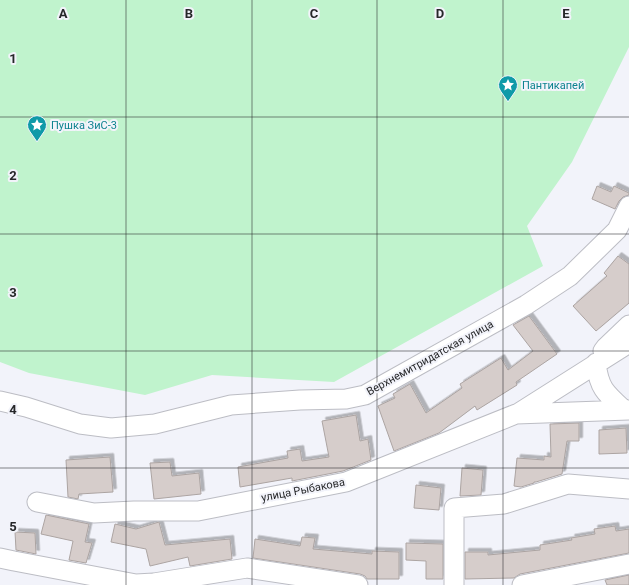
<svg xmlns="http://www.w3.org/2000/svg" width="629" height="585" font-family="Roboto,sans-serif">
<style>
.green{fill:#c0f3cd}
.building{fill:#d6cdcb;stroke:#aca4a2;filter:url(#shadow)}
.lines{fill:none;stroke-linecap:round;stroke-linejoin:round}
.minor-casing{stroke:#bcbdc4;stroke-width:21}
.minor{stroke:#fff;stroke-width:19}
.grid{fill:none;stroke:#262729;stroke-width:1;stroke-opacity:0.55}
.labels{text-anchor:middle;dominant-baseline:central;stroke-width:4;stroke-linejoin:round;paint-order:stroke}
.culture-label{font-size:11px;fill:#0d838f;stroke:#f2f3fa;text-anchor:start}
.street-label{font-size:11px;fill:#262729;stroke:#f2f3fa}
.grid-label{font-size:13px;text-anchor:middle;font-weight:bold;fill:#262729;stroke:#f2f3fa;stroke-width:4;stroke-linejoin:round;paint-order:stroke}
</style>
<defs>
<filter id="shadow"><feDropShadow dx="3.5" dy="-3.5" stdDeviation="0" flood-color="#0004"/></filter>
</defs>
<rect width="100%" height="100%" fill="#f2f3fa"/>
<!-- green -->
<path class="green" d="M 0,0 L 629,0 L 629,47 L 572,162 L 527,226 L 543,266 L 334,382 L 212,375 L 145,395 L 29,373 L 0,362 Z"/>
<!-- building -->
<path class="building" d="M 597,186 L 611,192 L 614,186 L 629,193 L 629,195 L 623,197 L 619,201 L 615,209 L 592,199 Z
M 618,256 L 629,264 L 629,303 L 596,331 L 573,306 L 607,276 L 604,273 Z
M 529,316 L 557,354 L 516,382 L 517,385 L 477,410 L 475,406 L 439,433 L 394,451 L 378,406 L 395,398 L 393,394 L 410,384 L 426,413 L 462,388 L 460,384 L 501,358 L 508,370 L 533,351 L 513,325 Z
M 356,415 L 360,441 L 368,439 L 371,460 L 343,471 L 292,481 L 292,478 L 240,487 L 238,467 L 288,458 L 287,451 L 300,449 L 302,461 L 329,457 L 322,421 Z
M 579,423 L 579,441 L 567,441 L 562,474 L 536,482 L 534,482 L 534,483 L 521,487 L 514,486 L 517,458 L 544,460 L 544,456 L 551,457 L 550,424 Z
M 626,428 L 627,453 L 599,454 L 599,430 Z
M 110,457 L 113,492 L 79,494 L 78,499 L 68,497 L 66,460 Z
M 170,462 L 172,476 L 199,473 L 201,494 L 154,499 L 150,463 Z
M 462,468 L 483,470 L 481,495 L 460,496 Z
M 416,485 L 441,488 L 439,510 L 414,508 Z
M 46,515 L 89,524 L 85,542 L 92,543 L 86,563 L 69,560 L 73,541 L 41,534 Z
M 159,522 L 165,545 L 230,539 L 232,559 L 190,566 L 188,557 L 150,566 L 146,549 L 111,542 L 115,524 L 136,529 Z
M 615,526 L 616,531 L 629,529 L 629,553 L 520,574 L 514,578 L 465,579 L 465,552 L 488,552 L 488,555 L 540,550 L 540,545 L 572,540 L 571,538 L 595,534 L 594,529 Z
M 15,532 L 35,533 L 36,554 L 16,550 Z
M 302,537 L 315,538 L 313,549 L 372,554 L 372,551 L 399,552 L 399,579 L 367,579 L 365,576 L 360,574 L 253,558 L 255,539 L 300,546 Z
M 406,543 L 443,544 L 443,579 L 426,579 L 426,561 L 406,560 Z
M 629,575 L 629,585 L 607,585 L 605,580 Z"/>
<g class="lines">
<defs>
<path id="minor" d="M 603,351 L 606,347 L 629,325
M 596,363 C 599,388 605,393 624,410
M 0,401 L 26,407 L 80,424 L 111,428 L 155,424 L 231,405 L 300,400 L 346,399 L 365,395 L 526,305 L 570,276 L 617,230 L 629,206
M 517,414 L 629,343
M 37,502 L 94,513 L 134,511 L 198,511 L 346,482 L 516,414 L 629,410
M 0,558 L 14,561 L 136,584 L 154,583 L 247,568 L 358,585
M 454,585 L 454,508 L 504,504 L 568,484 L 629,489
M 522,585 L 629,564"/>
</defs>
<!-- minor casing -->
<use href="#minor" class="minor-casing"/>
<!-- minor -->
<use href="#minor" class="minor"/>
</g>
<!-- grid -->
<path class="grid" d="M 126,0 L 126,585M 252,0 L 252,585M 377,0 L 377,585M 503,0 L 503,585M 0,117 L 629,117M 0,234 L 629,234M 0,351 L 629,351M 0,468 L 629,468"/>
<!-- icons -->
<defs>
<symbol id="sight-pin" viewBox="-11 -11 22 30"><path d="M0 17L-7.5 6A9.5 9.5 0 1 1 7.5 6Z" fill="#0f9aa8" stroke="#f2f3fa"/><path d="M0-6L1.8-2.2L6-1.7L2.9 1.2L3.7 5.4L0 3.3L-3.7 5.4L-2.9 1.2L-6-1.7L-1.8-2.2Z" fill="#fff"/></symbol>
</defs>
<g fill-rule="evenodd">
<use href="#sight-pin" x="497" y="74" width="22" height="30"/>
<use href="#sight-pin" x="26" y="114" width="22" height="30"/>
</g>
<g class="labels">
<!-- culture labels -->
<g class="culture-label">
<text x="522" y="85">Пантикапей</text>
<text x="51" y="125">Пушка ЗиС-3</text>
</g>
<!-- street labels -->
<g class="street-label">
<text transform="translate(430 358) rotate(-29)">Верхнемитридатская улица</text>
<text transform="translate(303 490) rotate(-11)">улица Рыбакова</text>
</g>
</g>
<g class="grid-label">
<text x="63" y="18">A</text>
<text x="189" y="18">B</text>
<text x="314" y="18">C</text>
<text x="440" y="18">D</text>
<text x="566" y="18">E</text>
<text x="13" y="63">1</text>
<text x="13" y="180">2</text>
<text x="13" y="297">3</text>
<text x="13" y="414">4</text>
<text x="13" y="531">5</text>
</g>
</svg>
